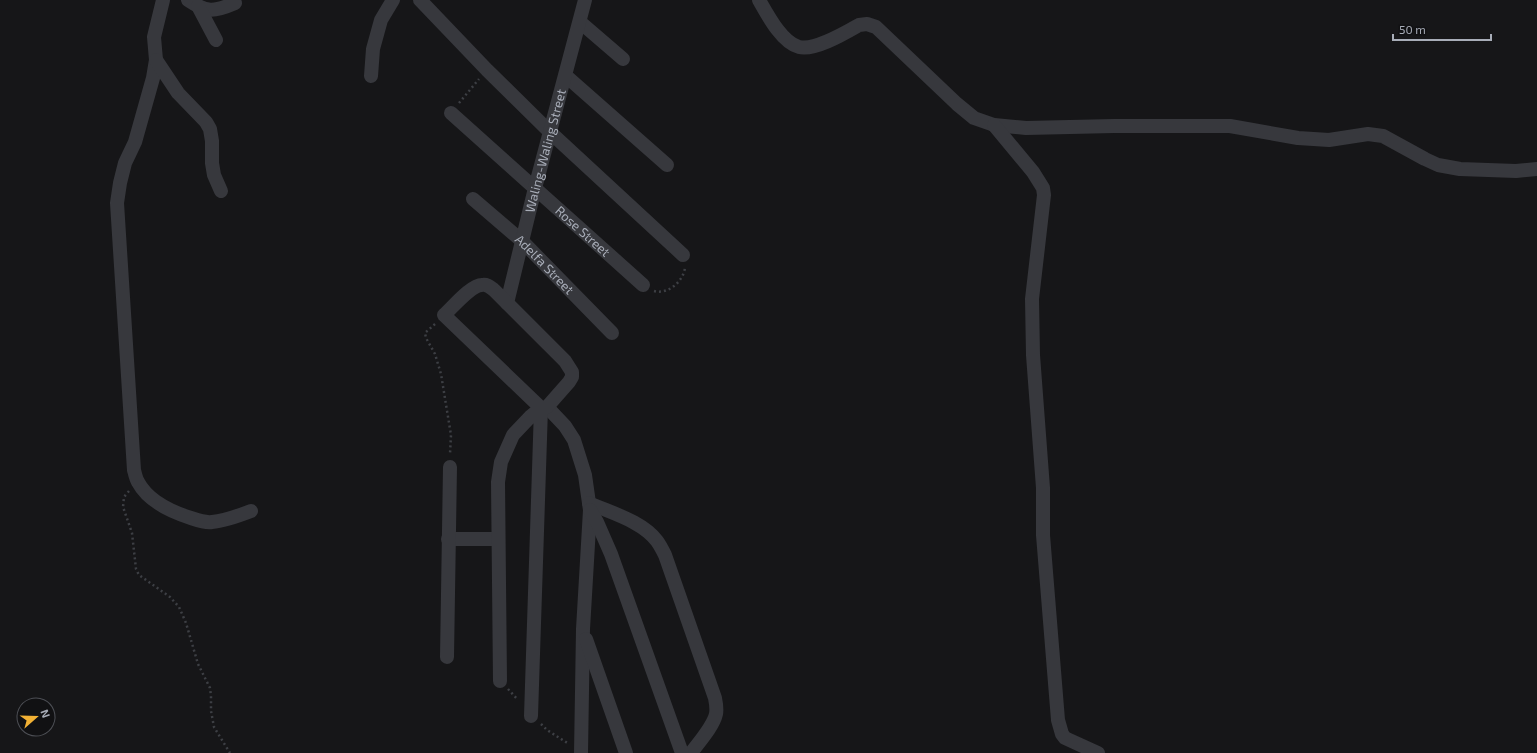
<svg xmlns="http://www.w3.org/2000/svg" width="1537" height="753" font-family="'Exo 2',sans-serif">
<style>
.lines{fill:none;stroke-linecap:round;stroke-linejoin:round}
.path{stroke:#3d3f44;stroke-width:2.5;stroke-dasharray:2 3;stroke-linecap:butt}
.minor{stroke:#37383d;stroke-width:14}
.labels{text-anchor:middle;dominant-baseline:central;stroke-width:3;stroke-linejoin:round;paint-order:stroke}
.street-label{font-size:13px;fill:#a8adb8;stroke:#111113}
</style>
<rect width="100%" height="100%" fill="#161618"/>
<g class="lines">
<!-- path -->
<path class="path" d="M 459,103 L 479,79
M 654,291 C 668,295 684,281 685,267
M 435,324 L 425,333 L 426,338 L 435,354 L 441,374 L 451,435 L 450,454
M 129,491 L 124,497 L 123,507 L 132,533 L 136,569 L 139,575 L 170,597 L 179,607 L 186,623 L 198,664 L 210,688 L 211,696 L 211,711 L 214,727 L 230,753
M 508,689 L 518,700
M 541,724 L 547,730 L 569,744"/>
<!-- minor -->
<g class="minor">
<path d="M 163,0 L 154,37 L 156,60 L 153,78 L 135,142 L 125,163 L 120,183 L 117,203 L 134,470 C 135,474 136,479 138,482 C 148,501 172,512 191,518 C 197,520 205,523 212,522 C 225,521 238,516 251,511"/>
<path d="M 188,0 C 207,13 214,12 235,3"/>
<path d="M 420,0 L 487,70 L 551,133 L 683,255"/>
<path d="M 759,0 C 767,14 782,43 799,47 C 815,51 845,33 859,25 L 867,24 L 876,27 L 957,104 L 974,118 L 994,125 L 1026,128 L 1114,126 L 1230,126 L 1298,138 L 1329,140 L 1368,134 L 1383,136 L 1425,159 L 1438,165 L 1460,169 L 1516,171 L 1537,169"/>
<path d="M 198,6 L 216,40"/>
<path d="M 580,22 L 623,59"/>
<path d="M 156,60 L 178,93 L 206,122 L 210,129 L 212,141 L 212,163 L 214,175 L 221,191"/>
<path d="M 371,76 L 373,49 L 381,20 L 393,0"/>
<path d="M 566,76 L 667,165"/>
<path id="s1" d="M 451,113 L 643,285"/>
<path d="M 994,125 L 1033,172 L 1043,188 L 1044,195 L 1032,299 L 1033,355 L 1043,488 L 1043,535 L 1058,720 L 1062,734 L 1065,738 L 1098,753"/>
<path id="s2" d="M 473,199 L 522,241 L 612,333"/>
<path id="s3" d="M 507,303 L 535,188 L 585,0"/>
<path d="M 547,407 L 565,426 L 574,440 L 585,475 L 590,510 L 583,629 L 581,753"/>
<path d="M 589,503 C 611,513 642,521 657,541 C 660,545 663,551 665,555 L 715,698 C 716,703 717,709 716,714 C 713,727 699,742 691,753"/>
<path d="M 590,510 L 597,522 L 611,554 L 682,753"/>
<path d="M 448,539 L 498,539"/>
<path d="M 586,639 L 626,753"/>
<path d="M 447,657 L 450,467"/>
<path d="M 500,681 L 498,482 L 501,462 L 513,435 L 530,417 L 541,408 L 547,407 L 569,382 L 572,377 L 572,372 L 565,361 L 494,290 C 490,287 487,284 482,285 C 471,285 453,307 444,315 L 541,408 L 531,716"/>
</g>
</g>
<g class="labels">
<!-- street labels -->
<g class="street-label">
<text stroke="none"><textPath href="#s3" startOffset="157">Waling-Waling Street</textPath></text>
<text stroke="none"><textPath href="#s1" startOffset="177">Rose Street</textPath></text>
<text stroke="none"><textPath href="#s2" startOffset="97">Adelfa Street</textPath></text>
</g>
</g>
<!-- north arrow -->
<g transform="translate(36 717) rotate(70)"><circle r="19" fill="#111113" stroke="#4d4f55"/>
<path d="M0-3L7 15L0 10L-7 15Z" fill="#f2b134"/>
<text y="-6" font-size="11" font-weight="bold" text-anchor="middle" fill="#a8adb8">N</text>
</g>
<!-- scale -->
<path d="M1393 34v6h98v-6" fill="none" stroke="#a8adb8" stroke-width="2"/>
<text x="1399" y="34" font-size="12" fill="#a8adb8" stroke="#111113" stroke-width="3" paint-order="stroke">50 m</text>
</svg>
